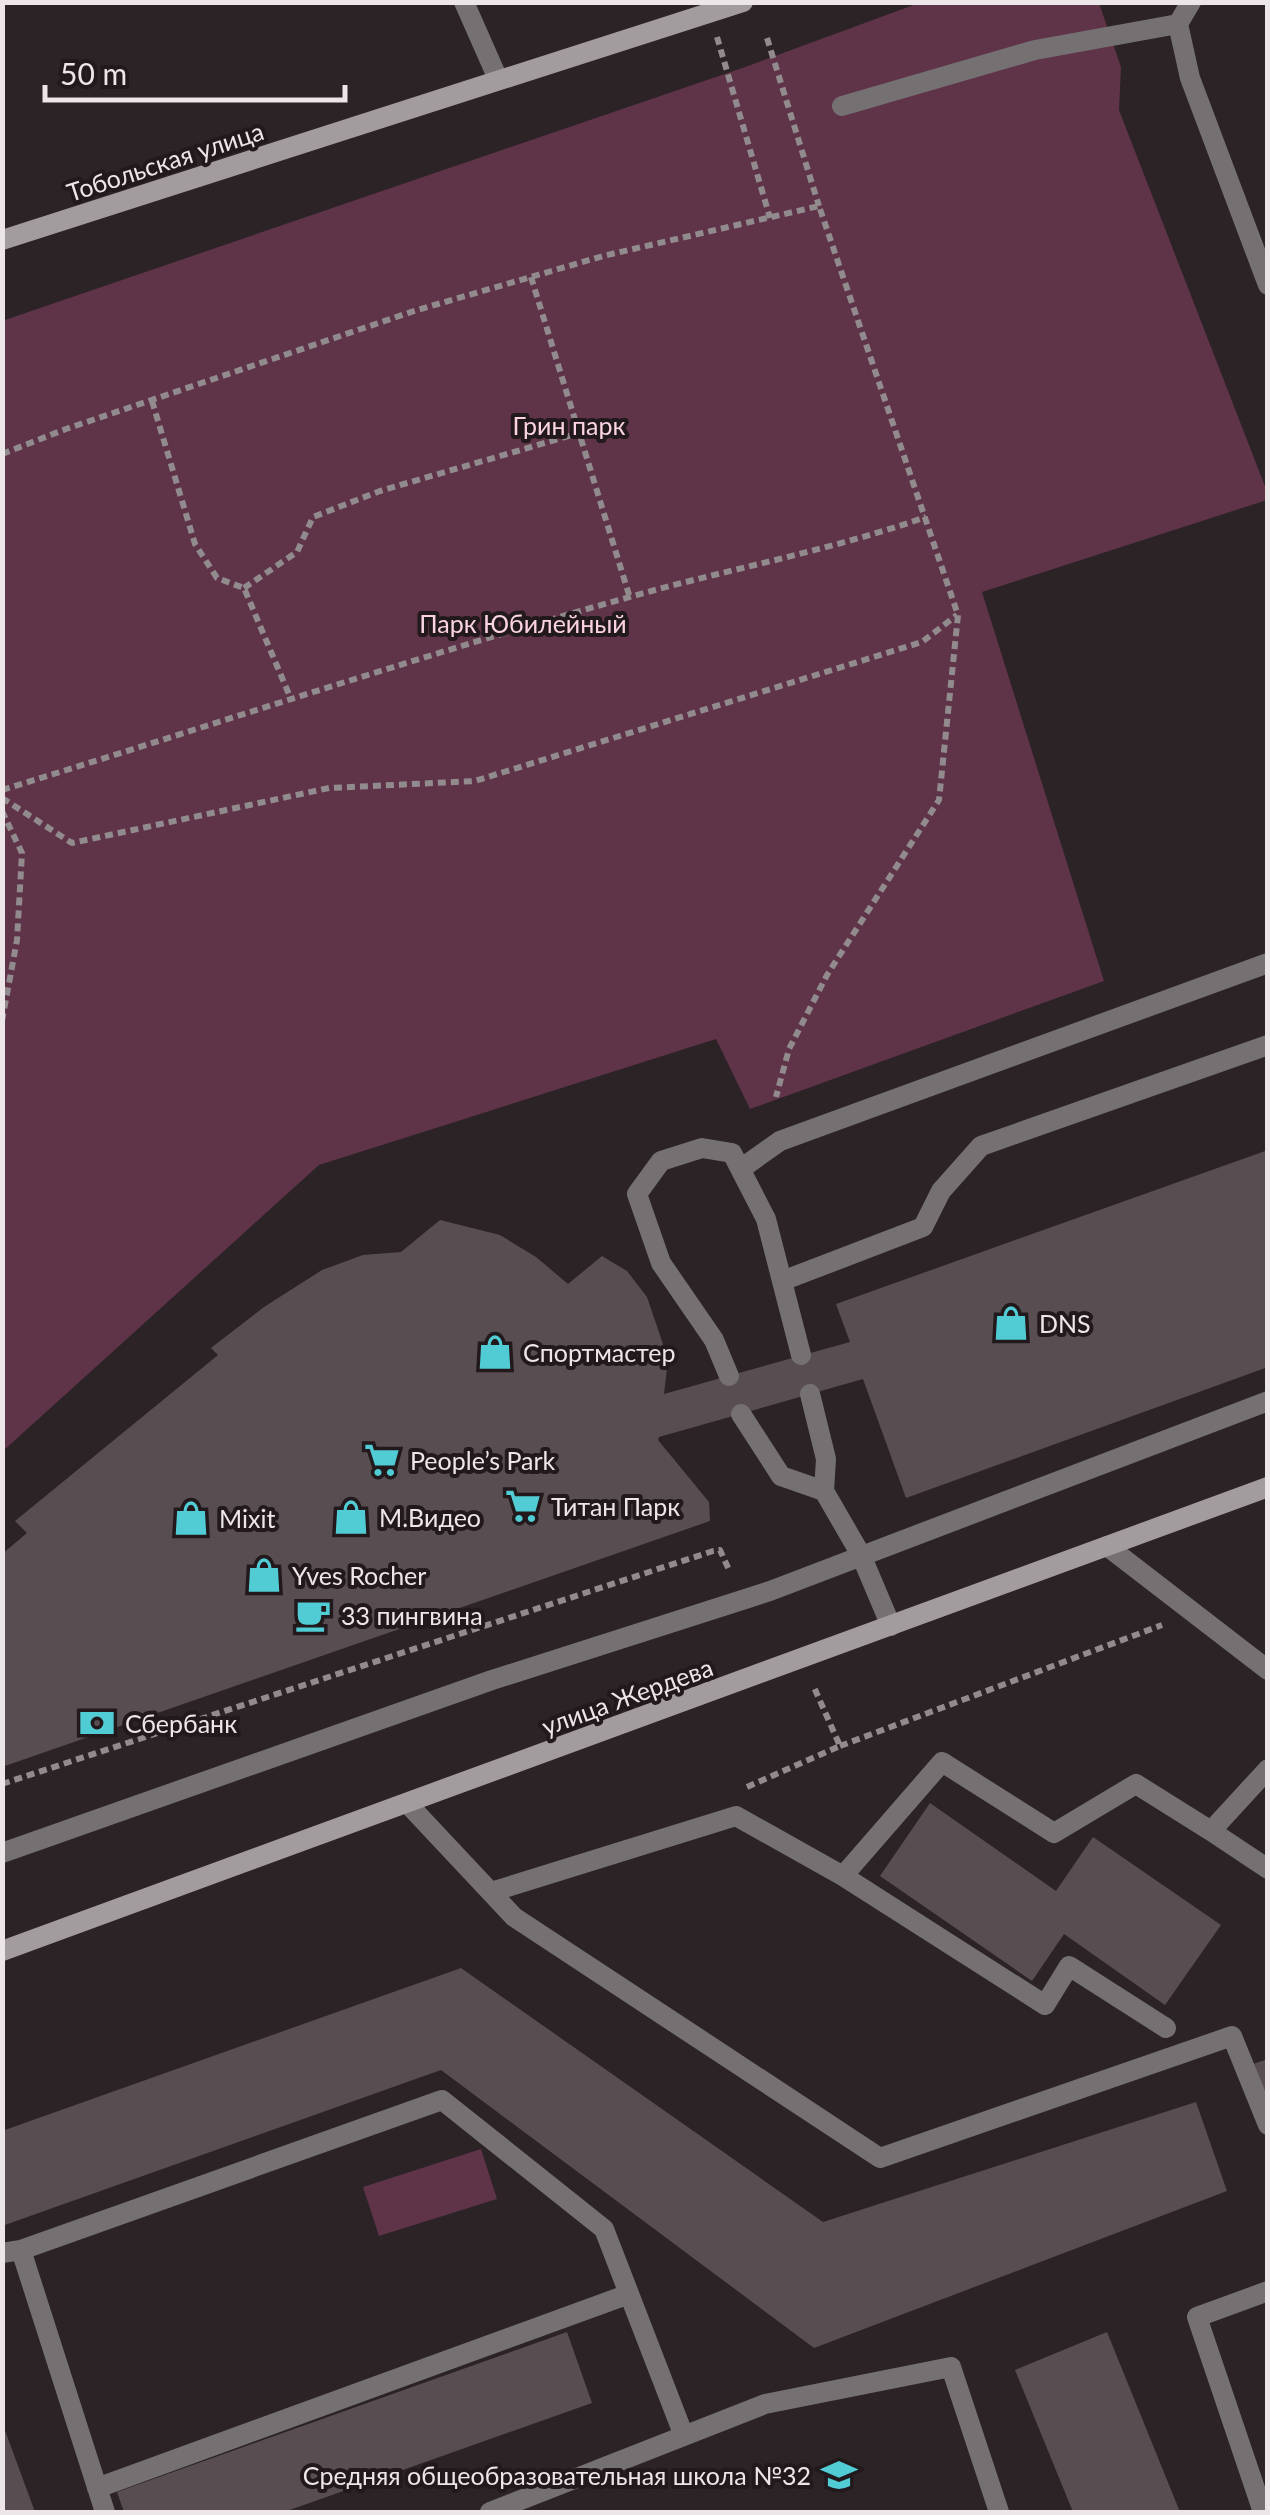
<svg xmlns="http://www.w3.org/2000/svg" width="1270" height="2515" font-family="Lato,sans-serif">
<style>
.green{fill:#5f3348}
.building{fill:#584e52}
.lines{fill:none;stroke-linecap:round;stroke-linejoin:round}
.path{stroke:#928b8d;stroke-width:6;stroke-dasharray:8 5;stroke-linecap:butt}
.lane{stroke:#757173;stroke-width:20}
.secondary{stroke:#a39c9f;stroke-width:20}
.labels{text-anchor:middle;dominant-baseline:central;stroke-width:8;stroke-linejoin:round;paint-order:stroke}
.street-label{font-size:25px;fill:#ece6e8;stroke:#21191c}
.park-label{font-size:25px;fill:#fbd3e3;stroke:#21191c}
.poi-label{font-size:25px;fill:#ece6e8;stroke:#21191c;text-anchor:start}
</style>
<rect width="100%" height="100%" fill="#2b2326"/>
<!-- green -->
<path class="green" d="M 919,3 L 1099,3 L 1121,67 L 1119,110 L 1268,494 L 1267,500 L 982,592 L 1104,981 L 750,1109 L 716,1039 L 319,1165 L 3,1451 L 2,321 L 748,66 Z
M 481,2149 L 497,2199 L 379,2236 L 363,2187 Z"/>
<!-- building -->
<path class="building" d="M 1268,1150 L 1268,1367 L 906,1498 L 863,1379 L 659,1437 L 658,1440 L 709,1502 L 710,1521 L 2,1767 L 2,1554 L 27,1533 L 15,1521 L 218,1355 L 211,1348 L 264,1307 L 322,1270 L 363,1255 L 401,1252 L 440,1220 L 500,1235 L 536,1257 L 568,1284 L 602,1256 L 627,1271 L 647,1297 L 664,1347 L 667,1368 L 664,1394 L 850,1342 L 836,1304 Z
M 930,1803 L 1056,1891 L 1093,1837 L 1221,1925 L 1165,2005 L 1064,1934 L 1032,1981 L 880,1876 Z
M 461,1968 L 823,2222 L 1196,2102 L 1227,2191 L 814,2348 L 441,2070 L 2,2226 L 2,2131 Z
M 1268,2059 L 1268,2102 L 1253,2064 Z
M 567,2332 L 592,2403 L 284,2512 L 124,2512 L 117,2492 Z
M 1107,2332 L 1180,2512 L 1073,2512 L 1015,2370 Z
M 3,2425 L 35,2512 L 2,2512 Z"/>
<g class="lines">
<!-- path -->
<path class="path" d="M 717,37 L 770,218
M 767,38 L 819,206
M 531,277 L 630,598
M 152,401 L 195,544 L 217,578 L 244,588 L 291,699
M 2,454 L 66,429 L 414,311 L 603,256 L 819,206 L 958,615 L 939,800 L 827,975 L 789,1049 L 776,1097
M 244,588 L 297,552 L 313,517 L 380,491 L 579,433
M 2,790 C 220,723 436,650 655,590 C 745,566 837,548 926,517
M 2,798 L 72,843 L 329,788 L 475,781 L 922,642 L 957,615
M 2,811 L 22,853 L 17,940 L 2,1021
M 840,1746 L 1162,1625
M 2,1784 L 713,1551 L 720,1550 L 730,1572
M 747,1787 L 840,1746 L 813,1685"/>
<!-- lane -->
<path class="lane" d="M 464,2 L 498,79
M 1191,2 L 1178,24 L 1190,78 L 1268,285
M 842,106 L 1035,50 L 1178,24
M 742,1168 L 780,1141 L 1268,963
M 782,1281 L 923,1227 L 941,1191 L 981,1146 L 1268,1045
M 729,1376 L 714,1340 L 661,1263 L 637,1194 L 661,1161 L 702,1148 L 732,1153 L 766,1219 L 801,1355
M 810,1394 L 826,1459 L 824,1491 L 861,1555 L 891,1626
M 741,1414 L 781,1476 L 824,1491
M 1107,1546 L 1268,1670
M 407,1803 L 514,1917 L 880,2158 L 1232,2036 L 1268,2125
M 1211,1831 L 1268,1869
M 2,1853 L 492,1680 L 770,1591 L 1268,1401
M 843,1876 L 1045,2005 L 1069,1966 L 1166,2028
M 491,1892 L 736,1816 L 843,1876 L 942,1762 L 1054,1833 L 1136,1784 L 1211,1831 L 1268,1769
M 21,2250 L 105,2512
M 2,2253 L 21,2250 L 442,2100 L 604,2229 L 684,2436
M 97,2488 L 629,2294
M 490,2512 L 765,2404 L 951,2367 L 999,2512
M 1263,2512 L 1197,2317 L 1268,2291"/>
<!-- secondary -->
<path class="secondary" d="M 2,240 L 743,2
M 2,1951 L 1268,1487"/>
</g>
<!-- icons -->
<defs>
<symbol id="shop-bare" viewBox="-9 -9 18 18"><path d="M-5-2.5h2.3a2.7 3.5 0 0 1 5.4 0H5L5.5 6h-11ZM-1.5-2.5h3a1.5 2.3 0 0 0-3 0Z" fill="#51ccd4" stroke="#21191c" stroke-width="2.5" paint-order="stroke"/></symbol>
<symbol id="supermarket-bare" viewBox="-9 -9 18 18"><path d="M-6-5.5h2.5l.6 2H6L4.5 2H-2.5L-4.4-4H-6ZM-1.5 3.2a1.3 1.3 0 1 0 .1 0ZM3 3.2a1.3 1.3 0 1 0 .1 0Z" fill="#51ccd4" stroke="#21191c" stroke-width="2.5" paint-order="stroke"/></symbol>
<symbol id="cafe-bare" viewBox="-9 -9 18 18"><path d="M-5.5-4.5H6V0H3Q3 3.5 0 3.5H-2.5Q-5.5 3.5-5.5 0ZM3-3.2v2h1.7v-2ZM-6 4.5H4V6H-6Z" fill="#51ccd4" stroke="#21191c" stroke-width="2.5" paint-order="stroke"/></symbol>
<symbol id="bank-bare" viewBox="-9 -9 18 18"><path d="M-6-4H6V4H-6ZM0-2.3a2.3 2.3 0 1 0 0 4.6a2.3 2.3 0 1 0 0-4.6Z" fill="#51ccd4" stroke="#21191c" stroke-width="2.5" paint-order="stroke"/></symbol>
<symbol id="school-bare" viewBox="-9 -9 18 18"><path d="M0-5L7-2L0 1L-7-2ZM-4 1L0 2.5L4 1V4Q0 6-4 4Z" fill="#51ccd4" stroke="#21191c" stroke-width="2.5" paint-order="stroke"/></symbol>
</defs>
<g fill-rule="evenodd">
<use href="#shop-bare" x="986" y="1298" width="50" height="50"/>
<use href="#shop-bare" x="470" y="1327" width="50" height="50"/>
<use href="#supermarket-bare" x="357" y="1435" width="50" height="50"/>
<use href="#supermarket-bare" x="498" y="1481" width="50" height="50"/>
<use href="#shop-bare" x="326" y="1492" width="50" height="50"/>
<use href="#shop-bare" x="166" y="1493" width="50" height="50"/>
<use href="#shop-bare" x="239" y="1550" width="50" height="50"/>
<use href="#cafe-bare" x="288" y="1590" width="50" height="50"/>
<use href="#bank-bare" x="72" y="1698" width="50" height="50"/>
<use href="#school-bare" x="814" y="2450" width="50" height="50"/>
</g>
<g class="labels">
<!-- street labels -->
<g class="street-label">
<text transform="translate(165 161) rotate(-18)">Тобольская улица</text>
<text transform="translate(627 1696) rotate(-20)">улица Жердева</text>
</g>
<!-- park labels -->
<g class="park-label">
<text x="569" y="425">Грин парк</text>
<text x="523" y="623">Парк Юбилейный</text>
</g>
<!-- poi labels -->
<g class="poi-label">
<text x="1039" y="1323">DNS</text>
<text x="523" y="1352">Спортмастер</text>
<text x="410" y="1460">People’s Park</text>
<text x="551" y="1506">Титан Парк</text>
<text x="379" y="1517">М.Видео</text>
<text x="219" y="1518">Mixit</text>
<text x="292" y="1575">Yves Rocher</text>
<text x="341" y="1615">33 пингвина</text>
<text x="125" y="1723">Сбербанк</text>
<text x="811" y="2475" text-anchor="end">Средняя общеобразовательная школа №32</text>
</g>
</g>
<!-- border -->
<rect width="1270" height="2515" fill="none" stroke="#ece6e8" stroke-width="10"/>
<!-- scale -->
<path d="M45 85v15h300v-15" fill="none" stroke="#ece6e8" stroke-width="5"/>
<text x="60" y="85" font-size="30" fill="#ece6e8" stroke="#21191c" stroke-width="8" paint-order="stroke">50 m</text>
</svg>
